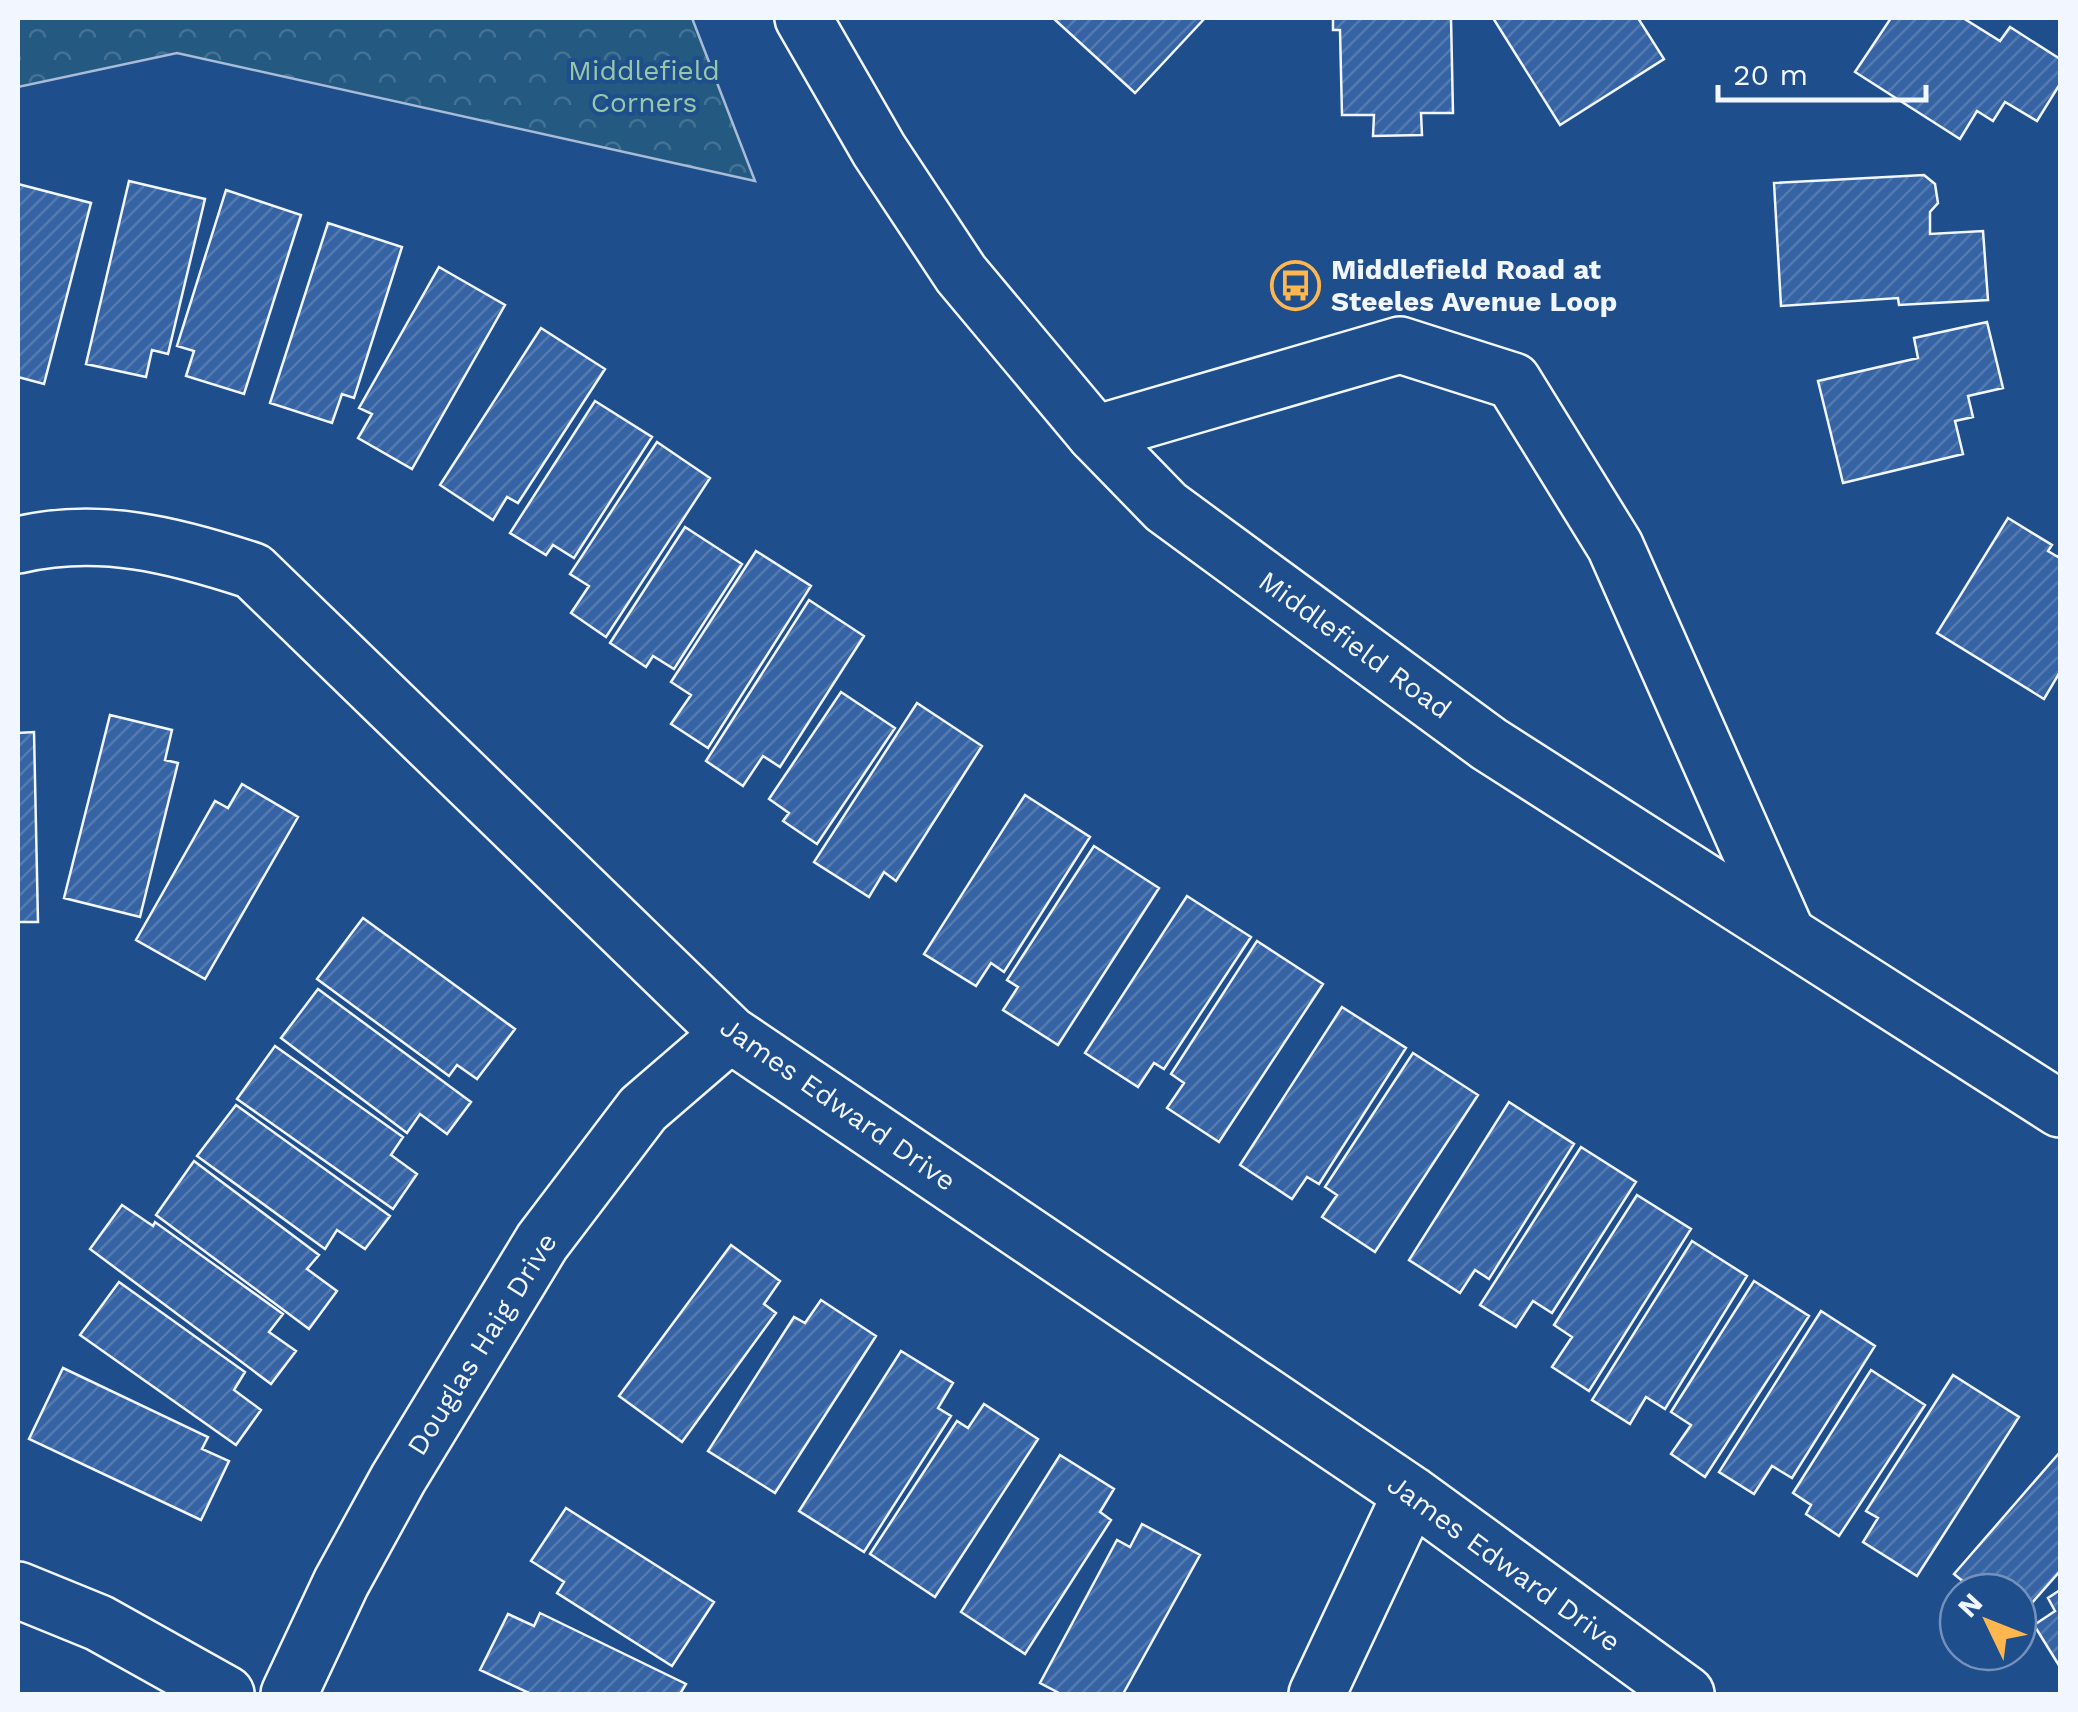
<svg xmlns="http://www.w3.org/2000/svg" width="2078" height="1712" font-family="'Work Sans',sans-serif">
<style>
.park{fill:url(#park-crowns);stroke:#a8bbd7;stroke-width:2.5}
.building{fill:url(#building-hatch);stroke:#f2f6ff;stroke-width:2.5}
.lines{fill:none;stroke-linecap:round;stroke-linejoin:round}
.minor-casing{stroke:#f2f6ff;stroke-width:60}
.major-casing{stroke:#f2f6ff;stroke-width:60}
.minor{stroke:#1f4e8c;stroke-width:55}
.major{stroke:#1f4e8c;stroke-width:55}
.labels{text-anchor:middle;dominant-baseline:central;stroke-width:8;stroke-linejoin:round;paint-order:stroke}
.park-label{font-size:28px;fill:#97c8a6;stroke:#1f4e8c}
.poi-label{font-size:28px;font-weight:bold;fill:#f2f6ff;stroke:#1f4e8c;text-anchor:start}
.street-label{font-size:28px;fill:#f2f6ff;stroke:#1f4e8c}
</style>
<defs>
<pattern id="park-crowns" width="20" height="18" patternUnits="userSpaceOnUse" patternTransform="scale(2.5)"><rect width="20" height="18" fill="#245a82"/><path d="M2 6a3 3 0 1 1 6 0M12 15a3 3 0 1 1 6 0" fill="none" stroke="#447295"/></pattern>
<pattern id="building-hatch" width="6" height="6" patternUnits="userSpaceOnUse" patternTransform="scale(2.5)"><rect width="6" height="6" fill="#3563a3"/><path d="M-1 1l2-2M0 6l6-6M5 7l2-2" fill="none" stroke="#537ab1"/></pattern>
</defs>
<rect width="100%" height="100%" fill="#1f4e8c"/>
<!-- park -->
<path class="park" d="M 18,18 L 692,18 L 755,181 L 177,53 L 18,87 Z"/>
<!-- building -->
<path class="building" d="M 1053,18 L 1205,18 L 1135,93 Z
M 1333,18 L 1451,18 L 1453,113 L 1421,113 L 1422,135 L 1373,136 L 1374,115 L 1342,115 L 1340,30 L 1333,30 Z
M 1493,18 L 1638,18 L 1664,59 L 1560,125 Z
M 1891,18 L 1963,18 L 2000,41 L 2010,27 L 2060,59 L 2060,84 L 2037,121 L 2005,102 L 1993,121 L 1977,111 L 1960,139 L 1855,72 Z
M 1924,175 L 1935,184 L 1938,203 L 1930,212 L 1930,234 L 1983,231 L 1988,300 L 1899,305 L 1898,298 L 1781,306 L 1774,183 Z
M 129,181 L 205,199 L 168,354 L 152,350 L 146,377 L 86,364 Z
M 18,184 L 91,203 L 44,384 L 18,377 Z
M 226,190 L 301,215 L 244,394 L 186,376 L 194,351 L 177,346 Z
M 328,223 L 402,247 L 354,398 L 342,394 L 332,423 L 270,403 Z
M 439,267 L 505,305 L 412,469 L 358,438 L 372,414 L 359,408 Z
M 1987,322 L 2003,388 L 1968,396 L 1973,417 L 1955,421 L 1963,454 L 1843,483 L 1818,381 L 1918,358 L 1914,338 Z
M 541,328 L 605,369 L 518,503 L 507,497 L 493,520 L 440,485 Z
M 595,401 L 652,437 L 574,558 L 553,545 L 546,555 L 510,533 Z
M 657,442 L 710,478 L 606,637 L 571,613 L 589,586 L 570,574 Z
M 2008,518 L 2052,545 L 2048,551 L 2058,557 L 2060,553 L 2060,672 L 2044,699 L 1937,633 Z
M 685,527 L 742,564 L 674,669 L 653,656 L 646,667 L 610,643 Z
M 756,551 L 811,586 L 708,748 L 671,724 L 691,695 L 671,682 Z
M 809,600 L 864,636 L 780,767 L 763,756 L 743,786 L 706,761 Z
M 841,692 L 895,728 L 817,844 L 783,821 L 789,813 L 769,799 Z
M 917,703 L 982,746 L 896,881 L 884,872 L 869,897 L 814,862 Z
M 110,715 L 172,730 L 165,760 L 178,763 L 140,917 L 64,898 Z
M 34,732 L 38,922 L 18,922 L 18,733 Z
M 242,784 L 298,817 L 205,979 L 136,940 L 215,801 L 228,808 Z
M 1025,795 L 1090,837 L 1004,972 L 991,963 L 976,986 L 924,954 Z
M 1094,846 L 1159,888 L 1058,1045 L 1003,1010 L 1018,987 L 1007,980 Z
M 1187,896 L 1251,937 L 1164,1069 L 1154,1063 L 1138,1087 L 1085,1053 Z
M 363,918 L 515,1029 L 477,1079 L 457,1065 L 449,1076 L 317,979 Z
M 1257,941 L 1323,984 L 1219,1142 L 1167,1108 L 1184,1083 L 1171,1074 Z
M 318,989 L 471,1102 L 447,1134 L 420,1114 L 407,1133 L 281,1038 Z
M 1342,1007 L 1406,1048 L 1319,1184 L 1307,1177 L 1292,1199 L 1240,1165 Z
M 275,1046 L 403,1137 L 391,1155 L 417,1174 L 393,1209 L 237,1099 Z
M 1413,1053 L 1478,1095 L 1375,1252 L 1322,1217 L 1337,1195 L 1325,1187 Z
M 1509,1102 L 1574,1144 L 1489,1279 L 1475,1270 L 1460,1293 L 1409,1260 Z
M 236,1105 L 390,1216 L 365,1249 L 337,1230 L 325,1249 L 197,1156 Z
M 1581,1147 L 1636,1182 L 1552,1313 L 1533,1301 L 1516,1327 L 1480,1305 Z
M 194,1161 L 319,1255 L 307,1269 L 337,1291 L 309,1329 L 156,1215 Z
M 1637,1195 L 1691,1229 L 1589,1391 L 1552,1367 L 1572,1337 L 1554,1325 Z
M 122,1205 L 153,1226 L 155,1222 L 283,1314 L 269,1332 L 296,1351 L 271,1384 L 90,1249 Z
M 1692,1241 L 1747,1276 L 1665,1409 L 1646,1397 L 1630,1424 L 1592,1400 Z
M 731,1245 L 780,1281 L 764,1304 L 776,1313 L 682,1442 L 619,1396 Z
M 1754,1281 L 1809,1316 L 1705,1477 L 1671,1454 L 1691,1425 L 1671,1412 Z
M 119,1282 L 245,1372 L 234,1390 L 261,1410 L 236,1445 L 80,1335 Z
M 821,1300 L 876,1336 L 775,1493 L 708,1451 L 794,1317 L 805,1323 Z
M 1821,1311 L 1875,1346 L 1792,1478 L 1772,1466 L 1754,1494 L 1719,1472 Z
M 901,1351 L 953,1383 L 938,1408 L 951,1416 L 864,1552 L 799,1511 Z
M 63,1368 L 208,1437 L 202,1449 L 229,1461 L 201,1520 L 29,1439 Z
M 1871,1370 L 1925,1405 L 1839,1536 L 1806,1514 L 1811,1505 L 1793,1493 Z
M 1953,1375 L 2019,1417 L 1917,1576 L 1863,1542 L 1878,1518 L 1866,1511 Z
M 984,1404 L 1038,1439 L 935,1597 L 870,1554 L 957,1421 L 968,1428 Z
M 2060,1452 L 2060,1571 L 2031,1604 L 2021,1595 L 2018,1598 L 2018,1592 L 1976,1592 L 1954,1574 Z
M 1060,1455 L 1114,1489 L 1100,1512 L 1111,1520 L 1025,1654 L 961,1612 Z
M 566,1508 L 714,1602 L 672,1666 L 557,1593 L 564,1582 L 531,1561 Z
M 1142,1524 L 1200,1555 L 1123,1694 L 1061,1694 L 1040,1683 L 1117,1540 L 1130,1547 Z
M 2060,1590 L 2060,1667 L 2034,1625 L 2055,1611 L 2048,1598 Z
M 540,1613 L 686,1684 L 680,1694 L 531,1694 L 480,1670 L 508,1614 L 534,1626 Z"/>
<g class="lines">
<defs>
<path id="minor" d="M 1095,434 L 1400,345 L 1513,381 L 1615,546 L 1787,934
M 18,545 C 100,526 174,545 253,571 L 730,1034 L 1411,1494 L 1686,1694
M 18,1590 L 99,1623 L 226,1694
M 289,1694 L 341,1583 L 398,1479 L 542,1242 L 643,1109 L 730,1034
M 1317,1694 L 1411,1494"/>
<path id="major" d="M 803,18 L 879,150 L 961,274 L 1095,434 L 1166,507 L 1489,744 L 2060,1109"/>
</defs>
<!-- minor casing -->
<use href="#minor" class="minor-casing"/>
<!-- major casing -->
<use href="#major" class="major-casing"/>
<!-- minor -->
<use href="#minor" class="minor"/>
<!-- major -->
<use href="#major" class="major"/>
</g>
<!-- icons -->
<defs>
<symbol id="bus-ring" viewBox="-11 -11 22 22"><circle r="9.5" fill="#1f4e8c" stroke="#ffb74d" stroke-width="1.5"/><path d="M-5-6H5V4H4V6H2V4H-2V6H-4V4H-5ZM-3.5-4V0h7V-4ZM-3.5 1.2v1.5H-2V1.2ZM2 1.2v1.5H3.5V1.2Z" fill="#ffb74d"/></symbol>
</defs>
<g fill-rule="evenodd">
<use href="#bus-ring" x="1268" y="258" width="55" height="55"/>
</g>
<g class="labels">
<!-- park labels -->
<g class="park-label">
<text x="644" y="70">Middlefield<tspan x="644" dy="32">Corners</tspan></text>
</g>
<!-- poi labels -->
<g class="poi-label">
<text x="1331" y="269">Middlefield Road at<tspan x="1331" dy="32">Steeles Avenue Loop</tspan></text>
</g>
<!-- street labels -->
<g class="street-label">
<text transform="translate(1355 645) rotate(36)">Middlefield Road</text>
<text transform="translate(838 1104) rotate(35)">James Edward Drive</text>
<text transform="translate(482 1344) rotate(-58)">Douglas Haig Drive</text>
<text transform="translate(1504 1563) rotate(36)">James Edward Drive</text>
</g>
</g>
<!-- border -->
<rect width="2078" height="1712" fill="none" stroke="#f2f6ff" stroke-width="40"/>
<!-- north arrow -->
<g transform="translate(1988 1622) rotate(313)"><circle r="48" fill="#1f4e8c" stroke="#7391ba" stroke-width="2.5"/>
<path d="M0-8L18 38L0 25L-18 38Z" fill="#ffb74d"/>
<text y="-15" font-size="28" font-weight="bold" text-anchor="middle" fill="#f2f6ff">N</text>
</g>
<!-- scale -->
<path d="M1718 85v15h208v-15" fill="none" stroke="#f2f6ff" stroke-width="5"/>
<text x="1733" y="85" font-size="30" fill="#f2f6ff" stroke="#1f4e8c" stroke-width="8" paint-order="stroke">20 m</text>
</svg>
